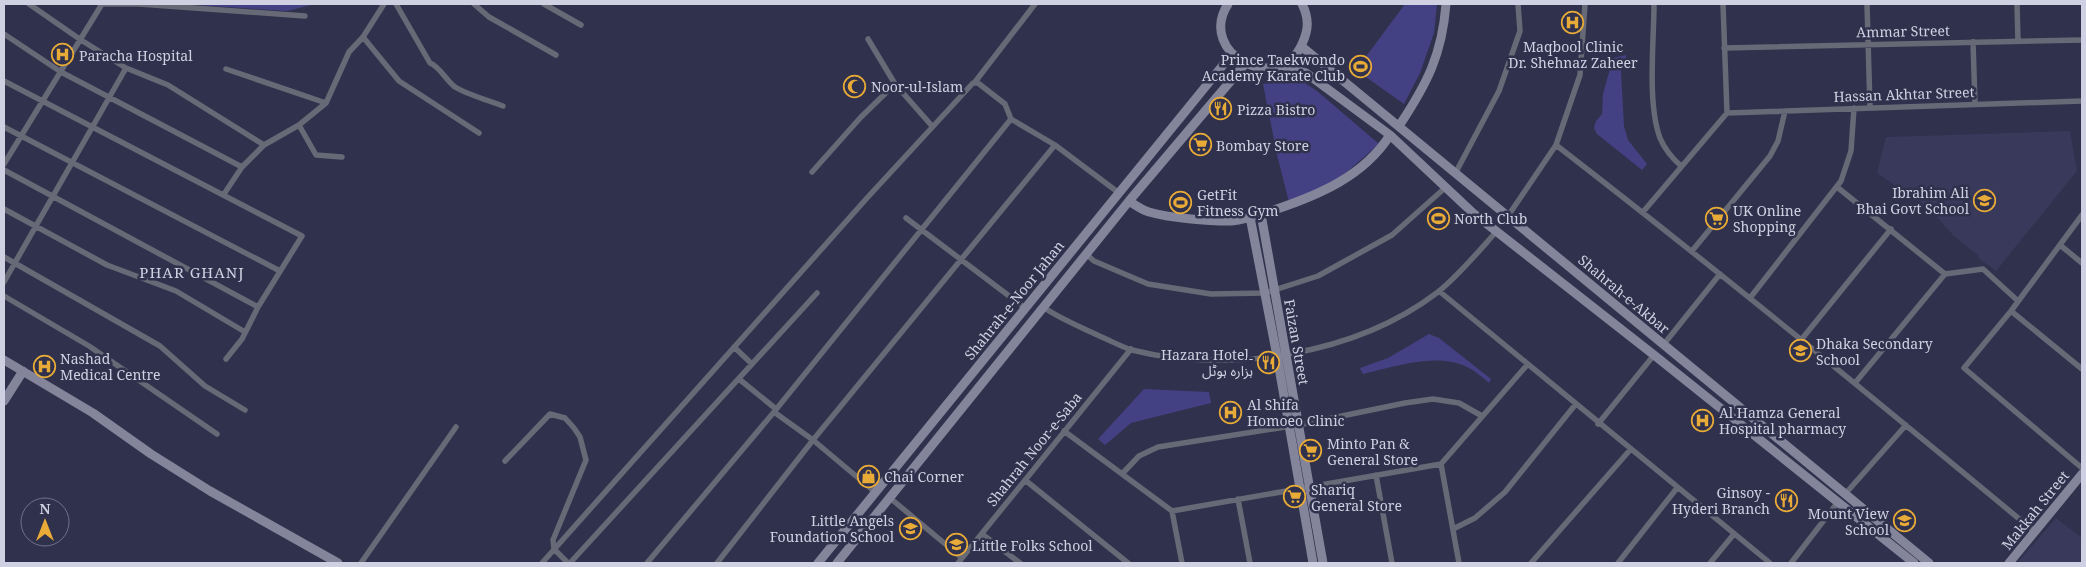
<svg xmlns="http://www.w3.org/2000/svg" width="2086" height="567" font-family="'Noto Serif','Noto Sans Arabic',serif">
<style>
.built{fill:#38395b}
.green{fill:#434183}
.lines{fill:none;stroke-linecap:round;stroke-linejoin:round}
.street{stroke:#676976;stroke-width:5.5}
.secondary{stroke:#84859b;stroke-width:9}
.labels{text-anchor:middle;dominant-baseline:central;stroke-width:5;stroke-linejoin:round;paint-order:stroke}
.street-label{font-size:14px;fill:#cfd1e2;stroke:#30314c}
.poi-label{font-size:14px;fill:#cfd1e2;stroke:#30314c;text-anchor:start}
.neighbourhood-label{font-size:15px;letter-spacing:1px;fill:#cfd1e2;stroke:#30314c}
</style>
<rect width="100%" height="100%" fill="#30314c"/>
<!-- built -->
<path class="built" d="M 2070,131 L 2077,171 L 1996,271 L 1978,258 L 1979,256 L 1953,235 L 1931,210 L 1877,173 L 1886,137 Z
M 2056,518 L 2082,538 L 2082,563 L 2017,563 Z"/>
<!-- green -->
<path class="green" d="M 181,4 L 315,4 L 287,11 Z
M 1405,4 L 1437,4 L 1434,33 L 1420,73 L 1404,104 L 1356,70 Z
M 1626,55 L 1626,65 L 1623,66 L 1621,71 L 1624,126 L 1628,140 L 1647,164 L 1642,170 L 1597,134 L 1594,128 L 1596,121 L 1602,114 L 1603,94 L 1613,58 Z
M 1294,76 L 1317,91 L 1379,144 L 1341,177 L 1316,192 L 1289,202 L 1277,155 L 1263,84 L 1278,81 Z
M 1429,334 L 1439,338 L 1491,379 L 1489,383 C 1482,377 1475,371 1467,367 C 1435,352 1395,367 1363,374 L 1360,368 L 1388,358 Z
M 1144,389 L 1209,392 L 1211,403 L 1131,423 L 1105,445 L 1098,439 Z"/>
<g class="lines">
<!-- street -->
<path class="street" d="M 29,4 L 81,40 L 126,68 L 168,85 L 264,145
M 100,4 L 139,4 L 305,16
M 396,4 L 430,63 C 440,67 446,80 455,87 C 466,94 490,101 503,106
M 474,4 L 489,17 L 556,55
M 544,4 L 581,25
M 1654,4 C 1654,42 1647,103 1660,138 C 1665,150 1672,158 1681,166
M 1867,4 L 1870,108
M 2017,4 L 2018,41
M 4,34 L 61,72 L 242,167
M 363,37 L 399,81 L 479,133
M 868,39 L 895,84 L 932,126
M 1973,42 L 1975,104
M 1724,48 L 2082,40
M 226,69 L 326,103
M 4,81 L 302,236 L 258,307 L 242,339 L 226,359
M 975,82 L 1035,4
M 1727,113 L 2082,101
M 299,125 L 316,155 L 342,157
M 4,127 L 280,271
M 1556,145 C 1719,271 1877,401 2035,532
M 4,164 L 102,4
M 4,170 L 258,307
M 812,172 L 861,117 L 895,84
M 1456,172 L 1499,91 L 1520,31 L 1518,4
M 1837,187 L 1945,274
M 224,194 L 242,167 L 264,145 L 299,125 L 326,103 L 349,52 L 363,37 L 384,4
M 4,209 L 107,265 L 176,291 L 245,332
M 1643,212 L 1727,113 L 1723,4
M 2082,215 L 2011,311 L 1964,368 L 2082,468
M 1508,216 L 1556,145 L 1580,75 L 1585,4
M 906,218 L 1025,308
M 2060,245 L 2082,263
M 1692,251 L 1770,156 L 1778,141 L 1785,111
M 1086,254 L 1094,261 L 1148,284 L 1211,294 L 1265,293 L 1318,276 L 1392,235 L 1446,187
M 4,257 L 160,346 L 205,386 L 245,410
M 4,282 L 126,68
M 1439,291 L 1770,563
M 4,296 L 89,346 L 217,434
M 1750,298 L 1841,181 L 1851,151 L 1854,108
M 1043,307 C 1062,320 1083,328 1104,338 C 1113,342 1122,347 1132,350 C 1230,375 1357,354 1438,292 C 1459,275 1478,252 1496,232
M 2011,311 L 2082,369
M 1801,340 L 1891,229
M 1664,344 L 1720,274
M 734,347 L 752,364
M 739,379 L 776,409
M 1855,383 L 1945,274 L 1983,269 L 2018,301
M 774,412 L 813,440 L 875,492
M 1598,424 L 1654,355
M 1064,431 L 1172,511 L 1441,464 L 1527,365
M 505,461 L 550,414 L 565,418 L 574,428 L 580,437 L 586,460 L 553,540 L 554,549 L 568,563
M 1441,464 L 1459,563
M 1122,474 L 1139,456 L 1158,447 L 1298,425 L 1405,403 L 1433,399 L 1459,403 L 1482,416
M 1376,475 L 1392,563
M 1025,480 L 1128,563
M 1846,493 L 1906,425
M 890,498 L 962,558
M 1238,499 L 1250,563
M 1172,511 L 1182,563
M 1453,529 L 1475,518 L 1505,492 L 1575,405
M 982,534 L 1020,563
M 361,563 L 456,427
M 542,563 L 867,198 L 973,83 L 978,83 L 1005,104 L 1011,119 L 1055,145 L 1119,193
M 570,563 L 817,293
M 647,563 L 774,412 L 1011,119
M 717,563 L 813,440 L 1055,145
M 958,563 L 1131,349
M 1531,563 L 1630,450
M 1618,563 L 1677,488
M 1710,563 L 1734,534
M 1791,563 L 1838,502"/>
<!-- secondary -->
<path class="secondary" d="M 1228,4 C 1196,54 1279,96 1302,44 C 1309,29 1309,18 1302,4
M 1301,46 L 1929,563
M 1281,65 L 1306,73 L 1390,135 L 1473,213 L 1654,355 L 1914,563
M 1399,126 C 1427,84 1442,55 1446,4
M 1129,201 C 1135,205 1142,210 1149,212 C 1170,218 1207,221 1229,221 C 1243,221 1260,214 1274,210 C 1319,195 1364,176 1390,135
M 1261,214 L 1323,563
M 1250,217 L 1277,356 L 1313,563
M 4,360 L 93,413 L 151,454 L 210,491 L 338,563
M 4,401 L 23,371
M 818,563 L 1232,54
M 837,563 L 1129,201 L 1245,64
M 2009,563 L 2082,474"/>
</g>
<!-- icons -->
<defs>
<symbol id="hospital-ring" viewBox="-11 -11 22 22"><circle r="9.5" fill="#30314c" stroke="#e8ab37" stroke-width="1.5"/><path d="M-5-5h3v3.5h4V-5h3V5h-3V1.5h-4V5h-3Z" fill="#e8ab37"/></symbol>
<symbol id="stadium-ring" viewBox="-11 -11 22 22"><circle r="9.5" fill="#30314c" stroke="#e8ab37" stroke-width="1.5"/><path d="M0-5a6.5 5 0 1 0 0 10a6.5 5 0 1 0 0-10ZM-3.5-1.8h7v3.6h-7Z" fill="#e8ab37"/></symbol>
<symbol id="mosque-ring" viewBox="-11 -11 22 22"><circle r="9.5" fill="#30314c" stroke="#e8ab37" stroke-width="1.5"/><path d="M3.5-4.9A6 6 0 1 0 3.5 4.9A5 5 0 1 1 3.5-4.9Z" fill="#e8ab37"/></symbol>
<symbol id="restaurant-ring" viewBox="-11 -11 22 22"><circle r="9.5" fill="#30314c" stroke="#e8ab37" stroke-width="1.5"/><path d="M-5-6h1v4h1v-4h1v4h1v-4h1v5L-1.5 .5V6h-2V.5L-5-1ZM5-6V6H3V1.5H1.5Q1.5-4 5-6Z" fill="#e8ab37"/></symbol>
<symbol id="supermarket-ring" viewBox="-11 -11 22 22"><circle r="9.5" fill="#30314c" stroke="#e8ab37" stroke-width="1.5"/><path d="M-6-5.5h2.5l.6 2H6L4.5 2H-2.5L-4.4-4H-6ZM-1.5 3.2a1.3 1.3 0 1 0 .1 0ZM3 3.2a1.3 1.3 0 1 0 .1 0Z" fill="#e8ab37"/></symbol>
<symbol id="school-ring" viewBox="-11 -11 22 22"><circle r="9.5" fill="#30314c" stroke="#e8ab37" stroke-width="1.5"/><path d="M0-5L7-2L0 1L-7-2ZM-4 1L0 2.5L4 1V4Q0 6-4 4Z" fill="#e8ab37"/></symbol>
<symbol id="shop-ring" viewBox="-11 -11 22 22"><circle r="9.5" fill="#30314c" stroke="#e8ab37" stroke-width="1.5"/><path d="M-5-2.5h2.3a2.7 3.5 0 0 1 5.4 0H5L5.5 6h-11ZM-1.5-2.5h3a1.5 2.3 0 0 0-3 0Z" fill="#e8ab37"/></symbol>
</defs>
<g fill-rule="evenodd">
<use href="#hospital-ring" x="1560" y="10" width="25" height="25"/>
<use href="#hospital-ring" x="50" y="42" width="25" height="25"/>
<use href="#stadium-ring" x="1348" y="54" width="25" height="25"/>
<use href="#mosque-ring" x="842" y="74" width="25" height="25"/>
<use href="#restaurant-ring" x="1208" y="96" width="25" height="25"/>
<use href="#supermarket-ring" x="1188" y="132" width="25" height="25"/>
<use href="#school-ring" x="1972" y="188" width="25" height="25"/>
<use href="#stadium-ring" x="1168" y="190" width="25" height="25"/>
<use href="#stadium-ring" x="1426" y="206" width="25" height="25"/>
<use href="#supermarket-ring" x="1704" y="206" width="25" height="25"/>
<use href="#school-ring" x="1788" y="338" width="25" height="25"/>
<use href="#restaurant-ring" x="1256" y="350" width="25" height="25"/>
<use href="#hospital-ring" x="32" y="354" width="25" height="25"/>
<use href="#hospital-ring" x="1218" y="400" width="25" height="25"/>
<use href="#hospital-ring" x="1690" y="408" width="25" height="25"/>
<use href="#supermarket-ring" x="1298" y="438" width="25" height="25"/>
<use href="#shop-ring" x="856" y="464" width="25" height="25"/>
<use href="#supermarket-ring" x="1282" y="484" width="25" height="25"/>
<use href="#restaurant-ring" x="1774" y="488" width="25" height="25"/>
<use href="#school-ring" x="1892" y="508" width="25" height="25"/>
<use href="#school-ring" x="898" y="516" width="25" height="25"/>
<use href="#school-ring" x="944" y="532" width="25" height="25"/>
</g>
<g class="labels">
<!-- street labels -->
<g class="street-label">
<text transform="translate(1903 31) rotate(-1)">Ammar Street</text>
<text transform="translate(1904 94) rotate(-2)">Hassan Akhtar Street</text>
<text transform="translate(1624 294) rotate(40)">Shahrah-e-Akbar</text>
<text transform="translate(1014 300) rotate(-51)">Shahrah-e-Noor Jahan</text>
<text transform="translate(1297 342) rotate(80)">Faizan Street</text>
<text transform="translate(1034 449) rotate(-51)">Shahrah Noor-e-Saba</text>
<text transform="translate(2035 510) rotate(-51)">Makkah Street</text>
</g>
<!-- poi labels -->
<g class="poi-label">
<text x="1573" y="46" text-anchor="middle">Maqbool Clinic<tspan x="1573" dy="16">Dr. Shehnaz Zaheer</tspan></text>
<text x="79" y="55">Paracha Hospital</text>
<text x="1345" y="59" text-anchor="end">Prince Taekwondo<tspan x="1345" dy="16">Academy Karate Club</tspan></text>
<text x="871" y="86">Noor-ul-Islam</text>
<text x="1237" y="109">Pizza Bistro</text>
<text x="1216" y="145">Bombay Store</text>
<text x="1969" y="192" text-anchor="end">Ibrahim Ali<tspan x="1969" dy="16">Bhai Govt School</tspan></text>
<text x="1197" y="194">GetFit<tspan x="1197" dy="16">Fitness Gym</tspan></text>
<text x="1733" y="210">UK Online<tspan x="1733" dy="16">Shopping</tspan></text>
<text x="1454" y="218">North Club</text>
<text x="1816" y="343">Dhaka Secondary<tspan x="1816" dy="16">School</tspan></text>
<text x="1253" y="354" text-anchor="end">Hazara Hotel۔<tspan x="1253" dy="16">ہزارہ ہوٹل</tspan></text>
<text x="60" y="358">Nashad<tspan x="60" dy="16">Medical Centre</tspan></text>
<text x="1247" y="404">Al Shifa<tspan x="1247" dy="16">Homoeo Clinic</tspan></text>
<text x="1719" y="412">Al Hamza General<tspan x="1719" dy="16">Hospital pharmacy</tspan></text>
<text x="1327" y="443">Minto Pan &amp;<tspan x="1327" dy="16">General Store</tspan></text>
<text x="884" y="476">Chai Corner</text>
<text x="1311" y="489">Shariq<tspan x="1311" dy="16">General Store</tspan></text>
<text x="1770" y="492" text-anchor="end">Ginsoy -<tspan x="1770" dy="16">Hyderi Branch</tspan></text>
<text x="1889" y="513" text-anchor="end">Mount View<tspan x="1889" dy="16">School</tspan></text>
<text x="894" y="520" text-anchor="end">Little Angels<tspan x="894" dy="16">Foundation School</tspan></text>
<text x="972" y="545">Little Folks School</text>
</g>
<!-- neighbourhood labels -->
<g class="neighbourhood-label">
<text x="192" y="272">PHAR GHANJ</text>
</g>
</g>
<!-- border -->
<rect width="2086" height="567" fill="none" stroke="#cfd1e2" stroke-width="10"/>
<!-- north arrow -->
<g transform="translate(45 522)"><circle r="24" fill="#30314c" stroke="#707188"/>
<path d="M0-4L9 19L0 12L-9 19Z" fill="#e8ab37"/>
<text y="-8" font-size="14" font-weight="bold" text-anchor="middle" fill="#cfd1e2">N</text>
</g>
</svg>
